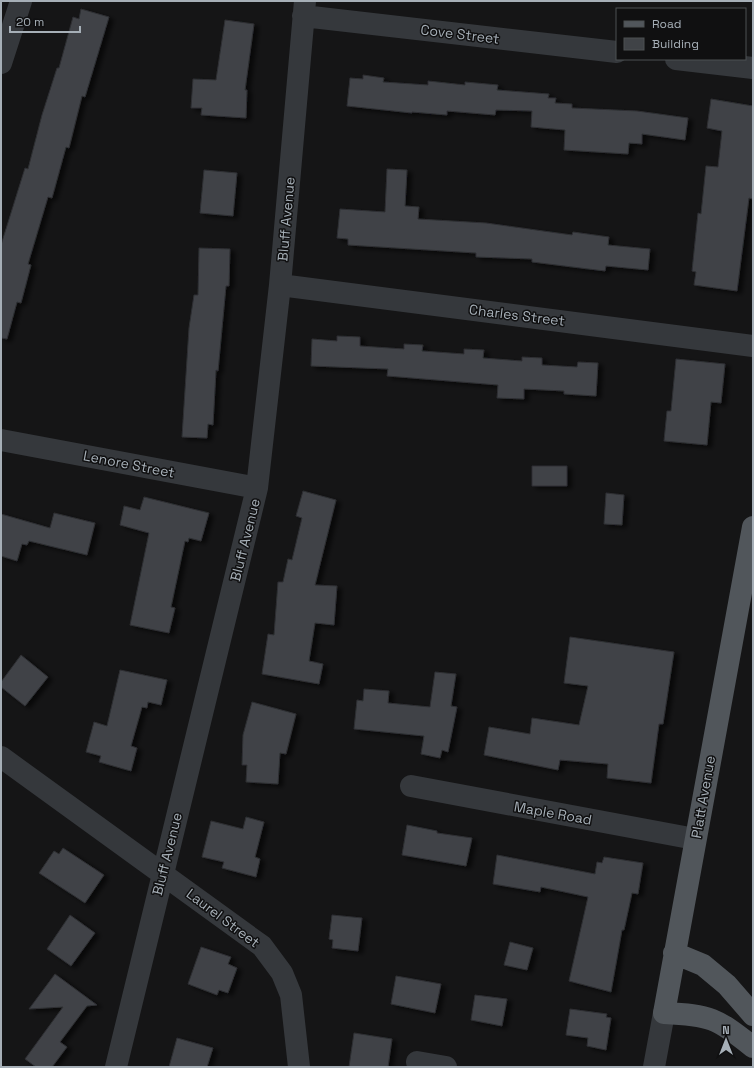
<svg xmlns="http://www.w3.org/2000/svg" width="754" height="1068" font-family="'Space Grotesk',sans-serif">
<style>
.building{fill:#404347;stroke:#2e2f33;filter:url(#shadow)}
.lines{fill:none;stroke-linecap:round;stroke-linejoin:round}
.minor{stroke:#35383c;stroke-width:22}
.major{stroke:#51565b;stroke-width:22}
.labels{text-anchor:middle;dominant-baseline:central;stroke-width:3;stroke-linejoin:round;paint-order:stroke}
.street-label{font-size:14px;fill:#a6afb7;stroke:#101011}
</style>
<defs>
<filter id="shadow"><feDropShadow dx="4.5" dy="2.5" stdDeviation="2" flood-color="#0009"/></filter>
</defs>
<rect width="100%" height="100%" fill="#151516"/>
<!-- building -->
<path class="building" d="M 81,9 L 109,17 L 85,97 L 82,96 L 69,148 L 66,147 L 52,198 L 48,197 L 28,264 L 31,265 L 21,303 L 17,302 L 7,339 L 1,338 L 1,245 L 25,168 L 28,169 L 42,115 L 57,68 L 59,68 L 73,17 L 79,19 Z
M 225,20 L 254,24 L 245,90 L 247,90 L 246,118 L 201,115 L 202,108 L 191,108 L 193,79 L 216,80 Z
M 363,75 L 384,78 L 383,82 L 428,85 L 428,81 L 465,85 L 465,82 L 498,85 L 497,90 L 549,94 L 548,98 L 556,98 L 555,103 L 572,104 L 572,108 L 637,111 L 688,118 L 685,140 L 642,134 L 642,144 L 629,143 L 628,154 L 564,150 L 565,130 L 531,127 L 532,111 L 496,110 L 495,115 L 447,111 L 447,115 L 412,112 L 412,113 L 347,106 L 350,78 L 363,79 Z
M 711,99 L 753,106 L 753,199 L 749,198 L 737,291 L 694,285 L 696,272 L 692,271 L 698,213 L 701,214 L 706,166 L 718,167 L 722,131 L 707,128 Z
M 387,169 L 407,170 L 405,206 L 419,207 L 418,219 L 486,223 L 572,235 L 573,232 L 609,237 L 608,245 L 650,249 L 648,270 L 606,266 L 605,271 L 532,262 L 532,259 L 476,257 L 476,253 L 348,245 L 348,239 L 337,238 L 340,209 L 385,212 Z
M 204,170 L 237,173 L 233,216 L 200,213 Z
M 199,248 L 230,249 L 229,286 L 226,286 L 218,371 L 216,370 L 213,425 L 208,424 L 207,438 L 182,437 L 189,328 L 194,295 L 198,295 Z
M 337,336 L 360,337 L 360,346 L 404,349 L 404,344 L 423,345 L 422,351 L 464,354 L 464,349 L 484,350 L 483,358 L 522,361 L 522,357 L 542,358 L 542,365 L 577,367 L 578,362 L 598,363 L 596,396 L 564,394 L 564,391 L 524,389 L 524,399 L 497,398 L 498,385 L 387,376 L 388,369 L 311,366 L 312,339 L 337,341 Z
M 676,359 L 725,364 L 721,403 L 711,402 L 707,445 L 664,441 L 667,411 L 671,411 Z
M 532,466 L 567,466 L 567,486 L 532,486 Z
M 303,491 L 336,500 L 315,585 L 337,586 L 334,625 L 315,623 L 309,661 L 323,664 L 319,684 L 262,674 L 268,634 L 274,635 L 278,582 L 283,582 L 288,559 L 292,560 L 302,518 L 296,516 Z
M 606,493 L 624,495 L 622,525 L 604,524 Z
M 144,497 L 209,513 L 201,541 L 189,538 L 188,542 L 185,541 L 171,607 L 175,608 L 169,633 L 130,625 L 149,533 L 120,525 L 124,506 L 140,510 Z
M 54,513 L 95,523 L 87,555 L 29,541 L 27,545 L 22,544 L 17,561 L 1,556 L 1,514 L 50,528 Z
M 570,637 L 674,652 L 663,724 L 659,724 L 651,783 L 607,778 L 608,764 L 560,760 L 558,770 L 484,755 L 489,727 L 530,734 L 532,718 L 579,725 L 588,686 L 564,683 Z
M 21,655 L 48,677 L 25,706 L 1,687 L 1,682 Z
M 120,670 L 167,680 L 161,705 L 148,702 L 147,708 L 142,707 L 131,746 L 137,748 L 131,771 L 99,762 L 101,756 L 86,752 L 94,722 L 107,726 Z
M 435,672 L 456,674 L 451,706 L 457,707 L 448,752 L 442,750 L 440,758 L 421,754 L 424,736 L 354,729 L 357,700 L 363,701 L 364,689 L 389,691 L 388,703 L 430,707 Z
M 252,702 L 296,714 L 286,754 L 280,753 L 278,784 L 246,782 L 247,765 L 242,765 L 243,735 Z
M 246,817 L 264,822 L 255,857 L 260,859 L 256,877 L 222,868 L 224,862 L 202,857 L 211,821 L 243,829 Z
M 407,825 L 437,831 L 437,833 L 472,838 L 466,866 L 402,855 Z
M 63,848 L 104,875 L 85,903 L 39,873 L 54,851 L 59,854 Z
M 497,855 L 595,874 L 597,862 L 602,863 L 604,857 L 643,863 L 638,894 L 632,893 L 624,930 L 622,930 L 611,992 L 569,981 L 588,897 L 541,887 L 540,892 L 493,884 Z
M 70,915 L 95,933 L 71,966 L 47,949 Z
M 332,915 L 362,918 L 358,951 L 332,948 L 333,940 L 329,939 Z
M 510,942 L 533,948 L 527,970 L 504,965 Z
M 201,947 L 231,957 L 228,964 L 237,968 L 228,993 L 219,990 L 217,995 L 188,984 Z
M 55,974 L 97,1005 L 87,1006 L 60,1042 L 67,1047 L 52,1067 L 36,1067 L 25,1059 L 63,1007 L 29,1009 Z
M 396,976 L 441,984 L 435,1013 L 391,1004 Z
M 475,995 L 507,999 L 502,1026 L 471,1020 Z
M 570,1009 L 607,1014 L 606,1017 L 611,1018 L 606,1050 L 587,1046 L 588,1038 L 566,1035 Z
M 354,1033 L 392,1039 L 388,1067 L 349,1067 Z
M 177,1038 L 213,1048 L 207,1067 L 169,1067 Z"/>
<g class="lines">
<!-- minor -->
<path class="minor" d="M 303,16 L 617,52
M 676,59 L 753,68
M 1,63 L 21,1
M 280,285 L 753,346
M 1,440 L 257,488
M 1,757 L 262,946 L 282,973 L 291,995 L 299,1067
M 411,786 L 695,839
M 417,1062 L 446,1067
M 116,1067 L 257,488 L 280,285 L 305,1
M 654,1067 L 664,1013"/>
<!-- major -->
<path class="major" d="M 753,527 L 664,1013 C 711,1015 716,1018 753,1047
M 674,953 L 703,965 L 727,985 L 753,1015"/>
</g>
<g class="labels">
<!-- street labels -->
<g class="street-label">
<text transform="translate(460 34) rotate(7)">Cove Street</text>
<text transform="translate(286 219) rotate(-85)">Bluff Avenue</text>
<text transform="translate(517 315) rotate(7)">Charles Street</text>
<text transform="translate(129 464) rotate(11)">Lenore Street</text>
<text transform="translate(245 540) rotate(-76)">Bluff Avenue</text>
<text transform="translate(703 797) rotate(-80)">Platt Avenue</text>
<text transform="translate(553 813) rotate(10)">Maple Road</text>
<text transform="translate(167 854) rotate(-76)">Bluff Avenue</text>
<text transform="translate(223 918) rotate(37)">Laurel Street</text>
</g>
</g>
<!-- border -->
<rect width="754" height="1068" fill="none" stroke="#a6afb7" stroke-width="4"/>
<!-- legend -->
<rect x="616" y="8" width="130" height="52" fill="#101011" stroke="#4c5053"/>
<rect x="624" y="21" width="20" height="6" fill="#51565b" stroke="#4c5053"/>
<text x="652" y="28" font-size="12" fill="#a6afb7">Road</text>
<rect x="624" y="38" width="20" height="12" fill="#404347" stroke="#4c5053"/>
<text x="652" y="48" font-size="12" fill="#a6afb7">Building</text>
<!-- north arrow -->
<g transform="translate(726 1040)" stroke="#101011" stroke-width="3" paint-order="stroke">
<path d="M0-3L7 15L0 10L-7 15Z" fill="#a6afb7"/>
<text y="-6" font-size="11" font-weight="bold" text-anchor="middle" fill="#a6afb7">N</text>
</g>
<!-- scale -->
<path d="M10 26v6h70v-6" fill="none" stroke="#a6afb7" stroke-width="2"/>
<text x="16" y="26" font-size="12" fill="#a6afb7" stroke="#101011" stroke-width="3" paint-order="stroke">20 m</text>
</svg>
